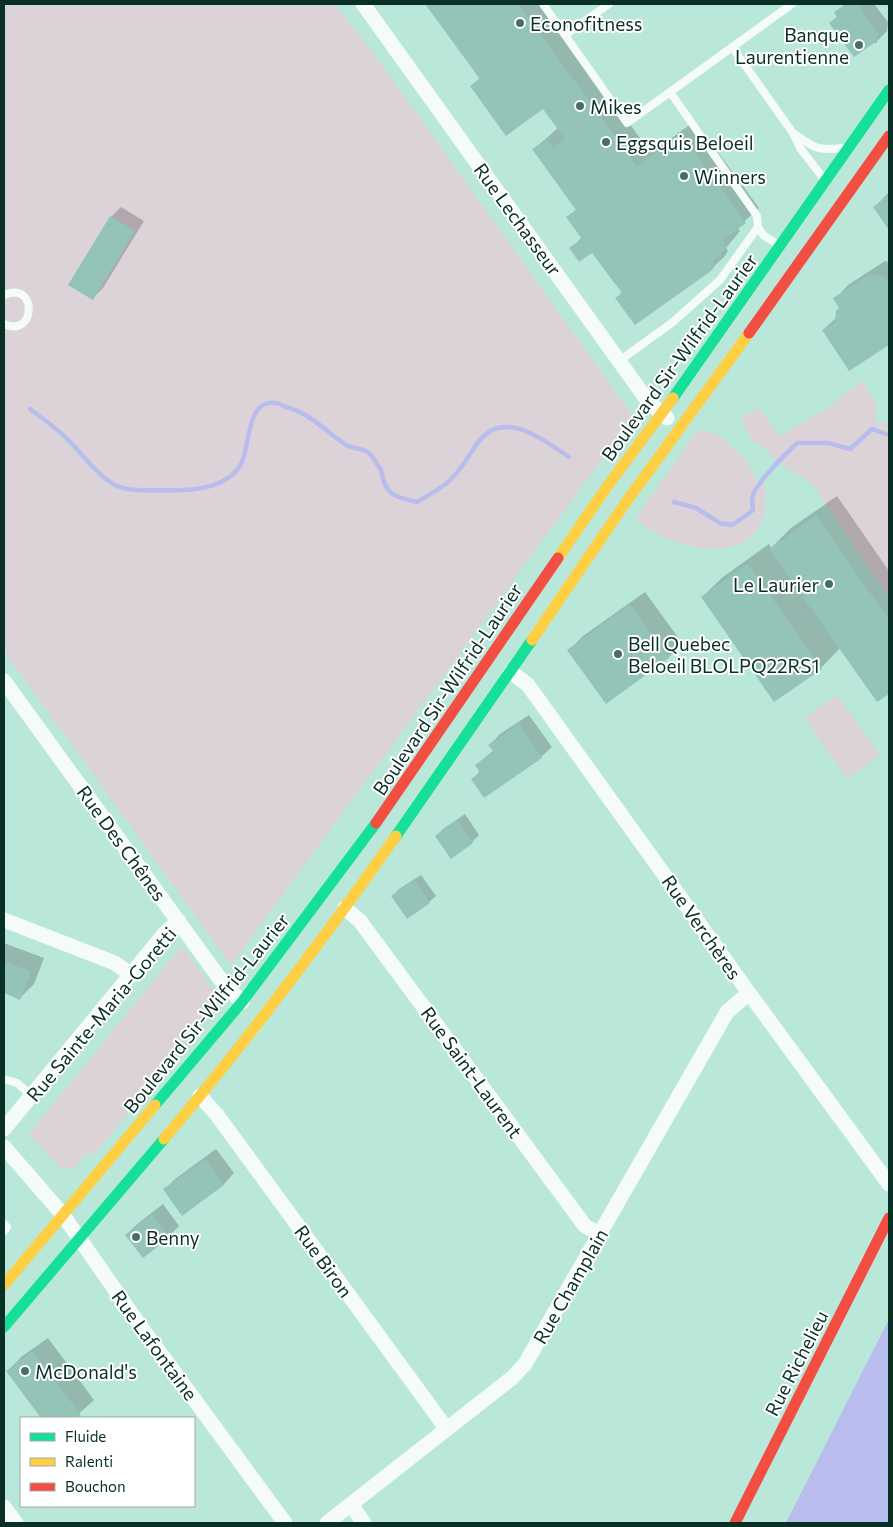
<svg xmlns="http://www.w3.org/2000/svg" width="893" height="1527" font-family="Commissioner,sans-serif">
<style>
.green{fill:#dcd3d8}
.water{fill:#b9bded}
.shadow{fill:#0003}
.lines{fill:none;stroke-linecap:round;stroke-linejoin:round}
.stream{stroke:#b9bded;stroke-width:4.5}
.building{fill:#94c4b7}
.lane{stroke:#f4fbf9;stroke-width:8}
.street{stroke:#f4fbf9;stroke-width:15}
.fast{stroke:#16e098;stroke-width:11}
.slow{stroke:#ffcf43;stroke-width:11}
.jam{stroke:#f24e42;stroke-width:11}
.poi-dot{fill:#476f65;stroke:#fff;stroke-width:2}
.labels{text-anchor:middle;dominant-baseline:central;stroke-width:4;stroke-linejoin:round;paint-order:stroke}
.poi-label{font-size:19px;fill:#0a2f26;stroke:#fff;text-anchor:start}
.street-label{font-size:19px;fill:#0a2f26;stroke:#fff}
</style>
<rect width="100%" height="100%" fill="#b9e7d9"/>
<!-- green -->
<path class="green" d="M 4,4 L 335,4 L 374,54 L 632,415 L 616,440 L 231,965 L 4,651 Z
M 862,381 L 876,403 L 876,425 L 889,420 L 889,598 L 813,485 L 801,476 L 788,469 L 757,442 L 754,444 L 741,418 L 759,407 L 779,437 L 824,410 Z
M 697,431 L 707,431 L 720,436 L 747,461 L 757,481 L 766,488 C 764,506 768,520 753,535 C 725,563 658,544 636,517 Z
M 837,695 L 880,755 L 848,779 L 804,718 Z
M 182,946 L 220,998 L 219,1003 L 92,1157 L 87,1152 L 74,1168 L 60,1168 L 29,1134 Z"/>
<!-- water -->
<path class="water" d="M 889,1319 L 889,1523 L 786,1523 Z"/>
<!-- shadow -->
<path class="shadow" d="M 426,4 L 542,4 L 651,153 L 695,121 L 759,208 L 737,228 L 740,231 L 726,248 L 728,251 L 725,256 L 710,270 L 617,298 L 622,292 L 593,251 L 571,249 L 582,237 L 568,217 L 577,209 L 534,149 L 558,128 L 543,108 L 471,86 L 480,78 Z
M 845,4 L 874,4 L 888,22 L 887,31 L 876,42 L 830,23 L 838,16 L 836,13 Z
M 889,192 L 889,227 L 875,207 Z
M 121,207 L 144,221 L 103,288 L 93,298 L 111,217 Z
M 885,261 L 889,262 L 889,344 L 849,369 L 823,330 L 837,317 L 841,308 L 835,299 L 848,285 Z
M 837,496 L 889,571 L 889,692 L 877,700 L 840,648 L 821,668 L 702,597 L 723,577 L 769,544 L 771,548 L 791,528 Z
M 645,592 L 682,643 L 669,657 L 606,702 L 569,650 L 583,636 Z
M 529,715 L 552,747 L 541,757 L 473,779 L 480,771 L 476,765 L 494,750 L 490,745 L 500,734 Z
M 465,814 L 479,835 L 472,842 L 451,857 L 436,836 L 443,829 Z
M 421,875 L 436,896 L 429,902 L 393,896 L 399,889 Z
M 4,943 L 44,958 L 34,984 L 20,998 L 4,992 Z
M 216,1149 L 234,1173 L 224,1184 L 182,1214 L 165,1190 L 175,1179 Z
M 163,1204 L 179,1226 L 169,1236 L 126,1235 L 136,1225 Z
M 48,1338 L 94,1400 L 74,1418 L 43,1418 L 8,1371 L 21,1357 Z"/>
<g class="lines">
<!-- stream -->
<path class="stream" d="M 30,409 C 41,417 52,425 63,435 C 80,450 94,473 115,485 C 129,492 148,490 163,490 C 188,491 224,490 240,466 C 251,449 245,399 275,403 C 280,403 282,406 286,407 C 310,413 325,431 346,445 C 353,449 365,448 370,454 C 374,459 378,465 381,470 C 383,476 383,483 387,488 C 393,498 407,499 417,502 C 427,496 438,490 447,483 C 461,471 469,454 480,440 C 505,409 545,441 569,457
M 674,502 L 696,508 L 720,523 L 732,525 L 744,517 L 753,510 C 753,506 752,501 752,498 C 755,483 786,454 797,443 L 828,443 L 850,449 L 872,429 L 889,435"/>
</g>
<!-- building -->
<path class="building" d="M 425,4 L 518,4 L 637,166 L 681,134 L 746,223 L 723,240 L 727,246 L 713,262 L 715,266 L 711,271 L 635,325 L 615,298 L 622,293 L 592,253 L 579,262 L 569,248 L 582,239 L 566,217 L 576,210 L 532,149 L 547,139 L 553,148 L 565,139 L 543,109 L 506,136 L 470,86 L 480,79 Z
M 846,4 L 857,4 L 878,33 L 877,43 L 874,43 L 854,57 L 829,23 L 837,17 L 834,12 Z
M 889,195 L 889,230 L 873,207 Z
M 110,216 L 135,231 L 93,300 L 68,285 Z
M 870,274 L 885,277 L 889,284 L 889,345 L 849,371 L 822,330 L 835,322 L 836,311 L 839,308 L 833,298 Z
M 816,516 L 889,620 L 889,694 L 877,702 L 769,549 Z
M 748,564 L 822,669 L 774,702 L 701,597 Z
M 630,604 L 669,658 L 606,704 L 567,650 Z
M 519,724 L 542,758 L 484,798 L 471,779 L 480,773 L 475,765 L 494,752 L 488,745 Z
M 457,820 L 473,843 L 451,859 L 435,836 Z
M 414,880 L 430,903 L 407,919 L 391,896 Z
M 4,961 L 31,972 L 20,1000 L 4,993 Z
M 205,1159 L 224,1185 L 182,1216 L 163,1189 Z
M 152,1214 L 170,1237 L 143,1258 L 125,1235 Z
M 33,1351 L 81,1415 L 76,1418 L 41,1418 L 6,1371 Z"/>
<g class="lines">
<!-- lane -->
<path class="lane" d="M 543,4 L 627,123 L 792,4
M 565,35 L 609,4
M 732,47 L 793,133 L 800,148 L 824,179
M 793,133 C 814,148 816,151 842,148
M 758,227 L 763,235 L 777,244
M 4,295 C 38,280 36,339 4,324
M 619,361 L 673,322 L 720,280 L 758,227 L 757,216 L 670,92
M 4,1079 L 17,1083 L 32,1096
M 4,1224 L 7,1227 L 4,1231"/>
<!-- street -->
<path class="street" d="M 363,4 L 647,400 L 667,418
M 511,672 L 528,685 L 749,993 L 889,1184
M 4,681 L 223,983 L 242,1002
M 345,908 L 360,921 L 585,1226 L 600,1234
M 4,920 L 115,963 L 131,975
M 200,1096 L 217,1115 L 446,1428
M 4,1129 L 165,933 L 179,921
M 4,1147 L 63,1215 L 141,1327 L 285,1523
M 351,1505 L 364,1523
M 4,1507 L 16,1523
M 327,1523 L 512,1378 L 525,1364 L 727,1012 L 749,993"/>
<!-- fast -->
<path class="fast" d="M 673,398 L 889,90
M 396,836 L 532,640
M 155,1105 L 242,1002 L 376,823
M 4,1327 L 164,1139"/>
<!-- slow -->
<path class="slow" d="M 558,558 L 609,484 L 673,398
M 532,640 L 624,505 L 749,333
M 164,1139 C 246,1042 323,940 396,836
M 4,1285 L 155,1105"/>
<!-- jam -->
<path class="jam" d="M 749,333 L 889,136
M 376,823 L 558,558
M 735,1523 L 889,1218"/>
</g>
<!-- markers -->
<g class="poi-dot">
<circle cx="520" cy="23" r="5"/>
<circle cx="859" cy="45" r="5"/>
<circle cx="580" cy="106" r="5"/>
<circle cx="606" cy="142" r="5"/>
<circle cx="684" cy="176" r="5"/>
<circle cx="829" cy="584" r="5"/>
<circle cx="618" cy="654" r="5"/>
<circle cx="136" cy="1237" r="5"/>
<circle cx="25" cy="1371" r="5"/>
</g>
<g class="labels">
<!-- poi labels -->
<g class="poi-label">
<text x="530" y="23">Econofitness</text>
<text x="849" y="34" text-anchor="end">Banque<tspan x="849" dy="22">Laurentienne</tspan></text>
<text x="590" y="106">Mikes</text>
<text x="616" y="142">Eggsquis Beloeil</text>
<text x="694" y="176">Winners</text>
<text x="819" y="584" text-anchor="end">Le Laurier</text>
<text x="628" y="643">Bell Quebec<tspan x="628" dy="22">Beloeil BLOLPQ22RS1</tspan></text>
<text x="146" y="1237">Benny</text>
<text x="35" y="1371">McDonald's</text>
</g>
<!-- street labels -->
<g class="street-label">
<text transform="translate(518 219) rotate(54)">Rue Lechasseur</text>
<text transform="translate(679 357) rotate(-54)">Boulevard Sir-Wilfrid-Laurier</text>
<text transform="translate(447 689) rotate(-56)">Boulevard Sir-Wilfrid-Laurier</text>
<text transform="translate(122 843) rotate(54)">Rue Des Chênes</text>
<text transform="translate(702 927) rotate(55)">Rue Verchères</text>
<text transform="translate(206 1013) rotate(-51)">Boulevard Sir-Wilfrid-Laurier</text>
<text transform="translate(101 1014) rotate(-50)">Rue Sainte-Maria-Goretti</text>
<text transform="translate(472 1072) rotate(54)">Rue Saint-Laurent</text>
<text transform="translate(324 1261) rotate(54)">Rue Biron</text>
<text transform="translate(570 1286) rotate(-60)">Rue Champlain</text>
<text transform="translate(155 1345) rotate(54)">Rue Lafontaine</text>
<text transform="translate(796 1363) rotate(-63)">Rue Richelieu</text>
</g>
</g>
<!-- border -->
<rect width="893" height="1527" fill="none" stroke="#0a2f26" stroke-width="10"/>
<!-- legend -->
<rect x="20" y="1417" width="175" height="90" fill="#ffffff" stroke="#9daca8"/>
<rect x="30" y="1433" width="25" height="8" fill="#16e098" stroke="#9daca8"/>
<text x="65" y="1442" font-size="15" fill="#0a2f26">Fluide</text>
<rect x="30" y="1458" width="25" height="8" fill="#ffcf43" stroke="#9daca8"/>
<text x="65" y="1467" font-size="15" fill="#0a2f26">Ralenti</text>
<rect x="30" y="1483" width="25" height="8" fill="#f24e42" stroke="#9daca8"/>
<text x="65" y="1492" font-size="15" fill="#0a2f26">Bouchon</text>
</svg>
